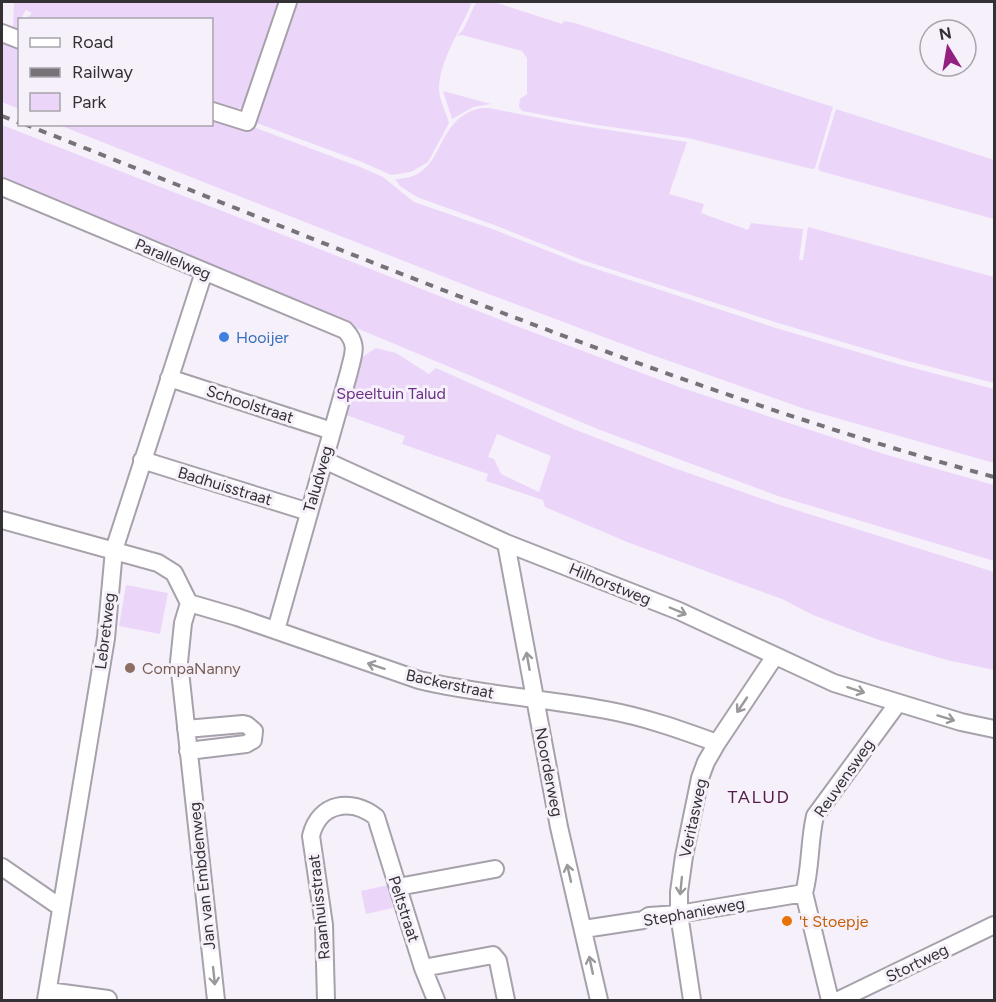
<svg xmlns="http://www.w3.org/2000/svg" width="996" height="1002" font-family="Figtree,sans-serif">
<style>
.green{fill:#ebd6fa;fill-rule:evenodd}
.lines{fill:none;stroke-linecap:round;stroke-linejoin:round}
.minor-casing{stroke:#a6a1aa;stroke-width:20}
.minor{stroke:#fff;stroke-width:16}
.rail{stroke:#767278;stroke-width:4;stroke-dasharray:8 8;stroke-linecap:butt}
.oneway{stroke:#9a989a}
.shop-dot{fill:#3f7fe0;stroke:#f6f0fa;stroke-width:2}
.education-dot{fill:#8d6e63;stroke:#f6f0fa;stroke-width:2}
.food-dot{fill:#e8710a;stroke:#f6f0fa;stroke-width:2}
.labels{text-anchor:middle;dominant-baseline:central;stroke-width:6;stroke-linejoin:round;paint-order:stroke}
.street-label{font-size:16px;fill:#343135;stroke:#f6f0fa}
.shop-label{font-size:16px;fill:#366cbe;stroke:#f6f0fa;text-anchor:start}
.park-label{font-size:16px;fill:#693188;stroke:#f6f0fa}
.education-label{font-size:16px;fill:#785e54;stroke:#f6f0fa;text-anchor:start}
.food-label{font-size:16px;fill:#c56008;stroke:#f6f0fa;text-anchor:start}
.neighbourhood-label{font-size:18px;letter-spacing:1.5px;fill:#531c48;stroke:#f6f0fa}
</style>
<rect width="100%" height="100%" fill="#f6f0fa"/>
<!-- green -->
<path class="green" d="M 14,2 L 284,2 L 247,104 C 235,113 225,109 212,107 L 212,20 L 26,19 L 32,13 L 26,10 L 20,20 L 17,32 L 13,29 Z
M 292,2 L 472,2 C 461,30 442,55 439,86 C 438,98 446,112 449,123 L 428,162 L 411,172 L 391,175 L 362,162 L 254,122 Z
M 476,2 L 494,2 L 562,24 L 564,21 L 575,23 L 833,107 L 815,168 L 812,169 L 688,138 L 597,125 L 522,111 L 519,107 L 520,99 L 527,94 L 527,58 L 522,51 L 462,35 L 457,36 L 463,30 Z
M 2,39 L 19,46 L 19,109 L 2,102 Z
M 443,91 L 491,104 L 473,107 L 452,119 Z
M 481,108 L 489,108 L 570,124 L 687,142 L 669,194 L 704,204 L 701,213 L 748,230 L 751,223 L 803,229 L 799,260 L 803,260 L 808,227 L 994,277 L 994,383 L 900,359 L 778,323 L 582,260 L 497,226 L 417,197 L 400,186 L 395,179 C 448,179 431,119 481,108 Z
M 836,109 L 994,160 L 994,219 L 820,171 L 818,168 Z
M 212,114 L 251,126 L 360,167 L 383,177 L 414,202 L 495,230 L 581,264 L 776,328 L 898,364 L 994,389 L 994,463 L 805,409 L 641,351 L 475,289 L 59,125 L 212,124 Z
M 2,125 L 511,324 L 679,387 L 887,455 L 994,485 L 994,561 L 778,496 L 600,430 L 2,180 Z
M 376,348 L 396,353 L 429,374 L 436,368 L 571,428 L 674,468 L 780,505 L 994,572 L 994,670 L 947,660 L 879,640 L 813,615 L 782,599 L 627,542 L 545,507 L 543,500 L 486,481 L 488,474 L 402,444 L 405,436 L 346,415 L 362,357 ZM 497,434 L 551,456 L 539,492 L 501,474 L 494,459 L 488,457 Z
M 126,585 L 168,593 L 160,634 L 119,626 Z
M 388,885 L 393,908 L 366,914 L 361,891 Z"/>
<g class="lines">
<defs>
<path id="minor" d="M 2,33 L 20,40
M 212,111 L 247,122 L 288,2
M 2,187 L 345,330 C 359,345 353,354 349,372 L 276,630
M 169,378 L 332,431
M 142,460 L 309,512
M 324,460 L 506,543 L 679,611 L 834,683 L 961,722 L 994,729
M 2,520 L 158,563 L 174,573 L 189,603
M 506,543 L 559,827 L 599,1000
M 189,603 L 237,617 L 419,680 C 481,695 544,698 606,710 C 645,717 681,730 717,743
M 189,603 L 183,623 L 179,662 L 216,1000
M 186,729 L 243,724 L 247,725 L 254,731 L 253,740 L 246,744 L 188,751
M 2,867 L 60,907
M 398,887 L 495,869
M 584,929 L 643,920 L 649,916 L 679,914 L 804,893
M 423,968 L 493,955 L 498,961 L 506,1000
M 48,991 L 108,999
M 46,1000 L 106,638 L 114,550 L 204,272
M 326,1000 L 324,925 L 311,836 C 319,802 352,798 376,817 L 423,968 L 436,1000
M 692,1000 L 679,914 L 679,892 L 684,856 L 700,778 L 706,762 L 717,743 L 775,656
M 830,1000 L 804,893 C 811,868 809,841 815,816 L 898,703
M 839,1000 L 994,925"/>
</defs>
<!-- minor casing -->
<use href="#minor" class="minor-casing"/>
<!-- minor -->
<use href="#minor" class="minor"/>
<!-- rail -->
<path class="rail" d="M 2,116 L 20,123
M 24,124 C 345,250 661,386 994,477"/>
</g>
<!-- one-way arrows -->
<defs><path id="oneway-shaft" d="M-6 0H5M1.5-3L5.5 0L1.5 3" fill="none" stroke-width="1.6" stroke-linecap="round" stroke-linejoin="round" transform="scale(1.5)"/></defs>
<g class="oneway">
<use href="#oneway-shaft" transform="translate(678 611) rotate(23)"/>
<use href="#oneway-shaft" transform="translate(528 661) rotate(-100)"/>
<use href="#oneway-shaft" transform="translate(376 666) rotate(-162)"/>
<use href="#oneway-shaft" transform="translate(856 690) rotate(18)"/>
<use href="#oneway-shaft" transform="translate(742 705) rotate(124)"/>
<use href="#oneway-shaft" transform="translate(946 718) rotate(17)"/>
<use href="#oneway-shaft" transform="translate(569 873) rotate(-103)"/>
<use href="#oneway-shaft" transform="translate(681 886) rotate(96)"/>
<use href="#oneway-shaft" transform="translate(591 965) rotate(-102)"/>
<use href="#oneway-shaft" transform="translate(214 976) rotate(84)"/>
</g>
<!-- markers -->
<circle class="shop-dot" cx="224" cy="337" r="6"/>
<circle class="education-dot" cx="130" cy="668" r="6"/>
<circle class="food-dot" cx="787" cy="921" r="6"/>
<g class="labels">
<!-- street labels -->
<g class="street-label">
<text transform="translate(173 259) rotate(23)">Parallelweg</text>
<text transform="translate(250 404) rotate(18)">Schoolstraat</text>
<text transform="translate(318 479) rotate(-74)">Taludweg</text>
<text transform="translate(225 486) rotate(17)">Badhuisstraat</text>
<text transform="translate(610 584) rotate(22)">Hilhorstweg</text>
<text transform="translate(105 631) rotate(-83)">Lebretweg</text>
<text transform="translate(450 684) rotate(12)">Backerstraat</text>
<text transform="translate(549 772) rotate(79)">Noorderweg</text>
<text transform="translate(844 778) rotate(-55)">Reuvensweg</text>
<text transform="translate(693 818) rotate(-78)">Veritasweg</text>
<text transform="translate(202 876) rotate(-96)">Jan van Embdenweg</text>
<text transform="translate(319 907) rotate(-96)">Raanhuisstraat</text>
<text transform="translate(404 909) rotate(72)">Peltstraat</text>
<text transform="translate(694 912) rotate(-10)">Stephanieweg</text>
<text transform="translate(917 963) rotate(-26)">Stortweg</text>
</g>
<!-- shop labels -->
<g class="shop-label">
<text x="236" y="337">Hooijer</text>
</g>
<!-- park labels -->
<g class="park-label">
<text x="391" y="393">Speeltuin Talud</text>
</g>
<!-- education labels -->
<g class="education-label">
<text x="142" y="668">CompaNanny</text>
</g>
<!-- food labels -->
<g class="food-label">
<text x="799" y="921">'t Stoepje</text>
</g>
<!-- neighbourhood labels -->
<g class="neighbourhood-label">
<text x="759" y="797">TALUD</text>
</g>
</g>
<!-- border -->
<rect width="996" height="1002" fill="none" stroke="#343135" stroke-width="6"/>
<!-- legend -->
<rect x="18" y="18" width="195" height="108" fill="#f6f0fa" stroke="#a8a4ab" stroke-width="1.5"/>
<rect x="30" y="38" width="30" height="9" fill="#ffffff" stroke="#a8a4ab" stroke-width="1.5"/>
<text x="72" y="48" font-size="18" fill="#343135">Road</text>
<rect x="30" y="68" width="30" height="9" fill="#767278" stroke="#a8a4ab" stroke-width="1.5"/>
<text x="72" y="78" font-size="18" fill="#343135">Railway</text>
<rect x="30" y="93" width="30" height="18" fill="#ebd6fa" stroke="#a8a4ab" stroke-width="1.5"/>
<text x="72" y="108" font-size="18" fill="#343135">Park</text>
<!-- north arrow -->
<g transform="translate(948 48) rotate(349)"><circle r="28" fill="#f6f0fa" stroke="#a8a4ab" stroke-width="1.5"/>
<path d="M0-4.5L10 22L0 15L-10 22Z" fill="#932080"/>
<text y="-9" font-size="16" font-weight="bold" text-anchor="middle" fill="#343135">N</text>
</g>
</svg>
